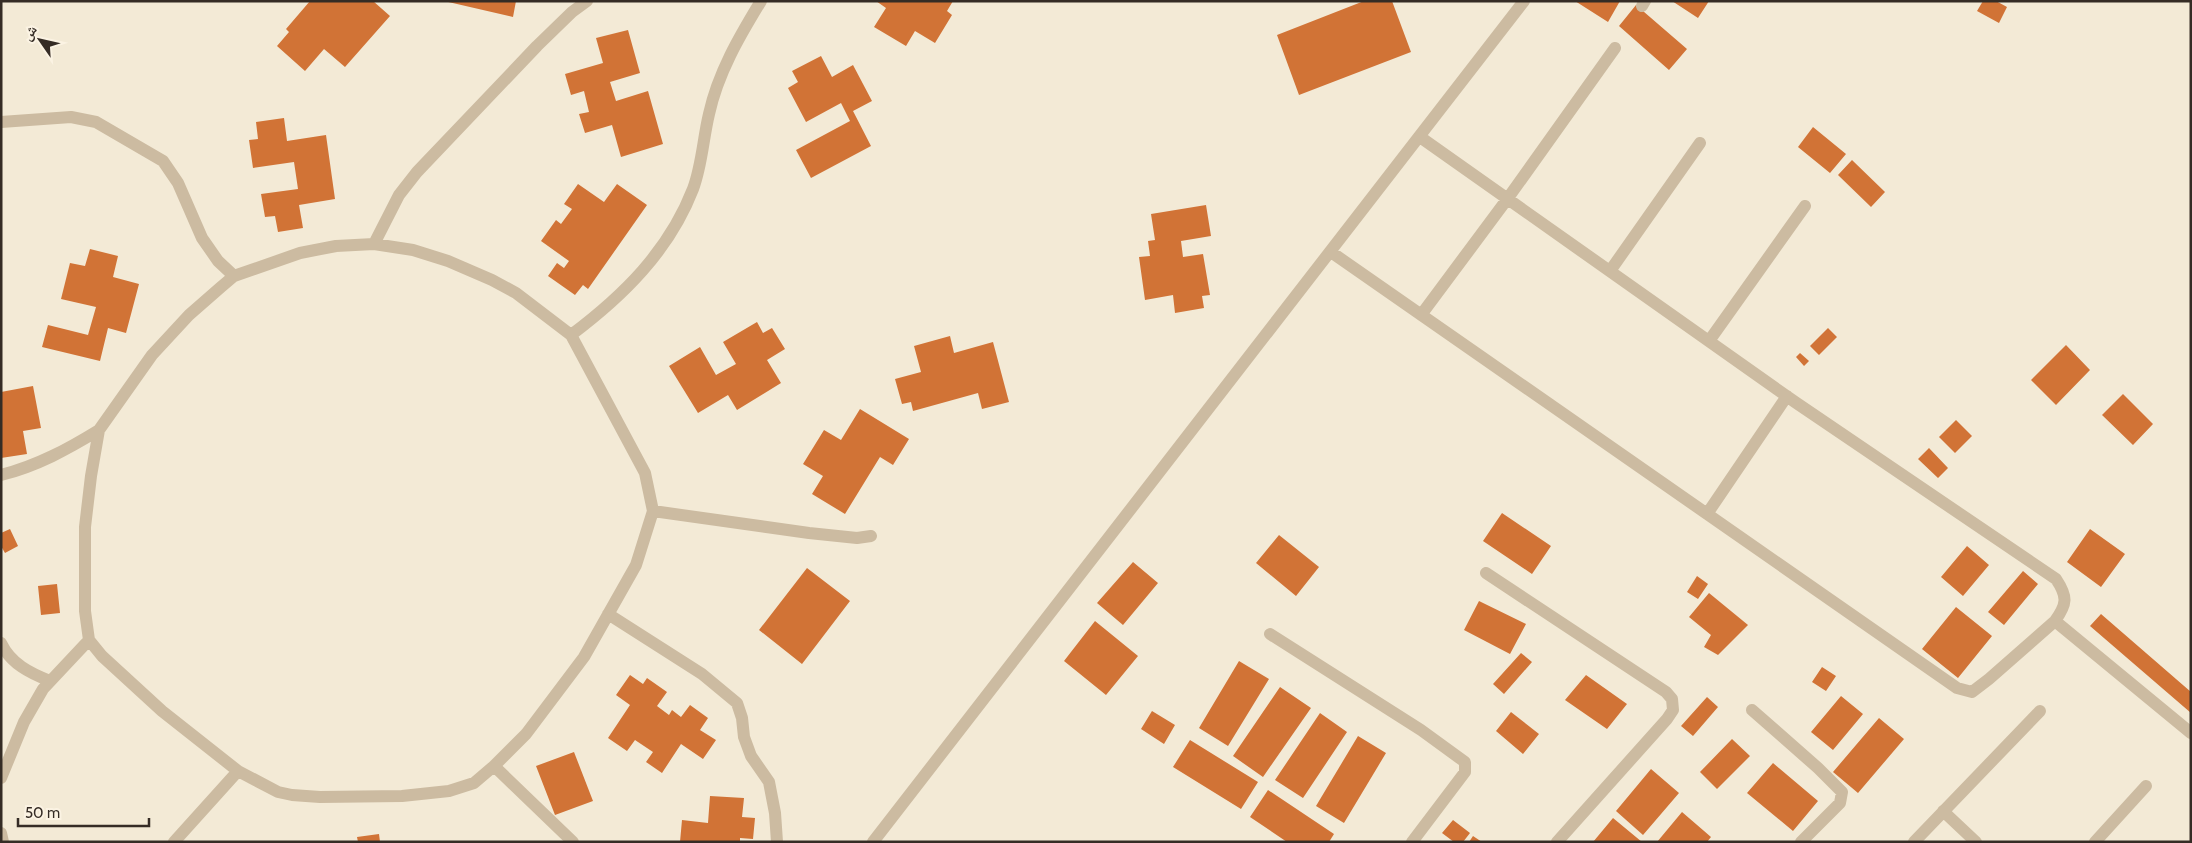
<svg xmlns="http://www.w3.org/2000/svg" width="2192" height="843" font-family="Cabin,'Noto Naskh Arabic',sans-serif">
<style>
.building{fill:#d17336}
.lines{fill:none;stroke-linecap:round;stroke-linejoin:round}
.minor{stroke:#ccbba1;stroke-width:12}
</style>
<rect width="100%" height="100%" fill="#f3ead6"/>
<!-- building -->
<path class="building" d="M 310,1 L 373,1 L 390,16 L 345,67 L 324,49 L 305,71 L 277,46 L 289,32 L 286,29 Z
M 444,1 L 516,1 L 513,17 Z
M 876,1 L 953,1 L 947,11 L 952,15 L 935,43 L 915,31 L 906,46 L 874,27 L 886,8 Z
M 1364,1 L 1392,1 L 1411,52 L 1299,95 L 1277,35 Z
M 1575,1 L 1620,1 L 1608,22 Z
M 1672,1 L 1709,1 L 1698,18 Z
M 1983,1 L 1996,1 L 2007,7 L 1999,23 L 1977,11 Z
M 1636,5 L 1687,49 L 1669,70 L 1619,26 Z
M 628,30 L 640,73 L 610,82 L 616,101 L 648,91 L 663,144 L 621,157 L 612,125 L 585,133 L 579,114 L 589,112 L 584,91 L 571,95 L 565,74 L 603,63 L 596,38 Z
M 821,56 L 832,77 L 853,65 L 872,101 L 853,111 L 871,146 L 811,178 L 796,150 L 850,121 L 841,103 L 806,122 L 788,88 L 798,82 L 792,71 Z
M 284,118 L 287,141 L 326,135 L 335,199 L 299,205 L 303,228 L 278,232 L 275,216 L 265,217 L 261,194 L 298,189 L 294,162 L 253,168 L 249,140 L 258,139 L 256,122 Z
M 1813,127 L 1846,154 L 1830,173 L 1798,147 Z
M 1852,160 L 1885,192 L 1871,207 L 1838,175 Z
M 578,184 L 604,202 L 617,184 L 647,205 L 588,289 L 583,285 L 575,295 L 548,276 L 557,263 L 564,268 L 569,261 L 541,241 L 556,220 L 561,224 L 572,209 L 564,204 Z
M 1206,205 L 1211,236 L 1181,241 L 1183,257 L 1203,254 L 1210,295 L 1202,296 L 1204,308 L 1175,313 L 1173,295 L 1145,300 L 1139,257 L 1150,256 L 1148,241 L 1155,240 L 1151,214 Z
M 90,249 L 118,256 L 113,277 L 139,284 L 126,333 L 108,328 L 100,361 L 42,347 L 48,325 L 88,335 L 96,307 L 61,299 L 70,263 L 85,266 Z
M 757,322 L 763,333 L 772,328 L 785,349 L 767,360 L 781,383 L 737,410 L 728,395 L 698,413 L 669,366 L 700,347 L 716,375 L 736,364 L 723,342 Z
M 1828,328 L 1837,337 L 1819,355 L 1810,346 Z
M 950,336 L 954,353 L 993,342 L 1009,402 L 982,409 L 978,393 L 913,411 L 911,402 L 902,404 L 895,379 L 921,372 L 914,346 Z
M 2066,345 L 2090,370 L 2056,405 L 2031,380 Z
M 1800,353 L 1809,361 L 1804,366 L 1796,357 Z
M 33,386 L 41,428 L 23,431 L 27,454 L 1,458 L 1,392 Z
M 2123,394 L 2153,424 L 2133,445 L 2102,415 Z
M 860,409 L 909,439 L 893,465 L 880,457 L 845,514 L 812,494 L 823,476 L 803,464 L 824,430 L 841,440 Z
M 1956,420 L 1972,436 L 1955,453 L 1939,437 Z
M 1929,448 L 1948,468 L 1938,478 L 1918,459 Z
M 1502,513 L 1551,546 L 1532,574 L 1483,541 Z
M 10,529 L 18,546 L 5,553 L 1,546 L 1,533 Z
M 2090,529 L 2125,554 L 2101,587 L 2067,562 Z
M 1279,535 L 1319,567 L 1296,596 L 1256,563 Z
M 1967,546 L 1989,565 L 1963,596 L 1941,577 Z
M 1133,562 L 1158,583 L 1123,625 L 1097,603 Z
M 807,568 L 850,601 L 802,664 L 759,630 Z
M 2023,571 L 2038,584 L 2004,625 L 1988,612 Z
M 1697,576 L 1708,584 L 1698,599 L 1687,592 Z
M 57,584 L 60,613 L 41,615 L 38,586 Z
M 1709,593 L 1748,625 L 1718,655 L 1704,647 L 1711,635 L 1689,617 Z
M 1479,601 L 1526,624 L 1510,654 L 1464,630 Z
M 1956,607 L 1992,636 L 1958,678 L 1922,649 Z
M 2101,614 L 2191,692 L 2191,713 L 2090,626 Z
M 1095,621 L 1138,656 L 1106,695 L 1064,661 Z
M 1521,653 L 1532,662 L 1504,694 L 1493,684 Z
M 1239,661 L 1269,679 L 1228,746 L 1199,728 Z
M 1822,667 L 1836,676 L 1826,691 L 1812,682 Z
M 630,675 L 643,684 L 647,678 L 667,692 L 657,706 L 669,715 L 672,710 L 681,717 L 690,705 L 708,718 L 700,730 L 716,740 L 703,759 L 681,744 L 662,773 L 646,762 L 653,752 L 635,740 L 627,751 L 608,738 L 630,705 L 616,695 Z
M 1586,675 L 1627,704 L 1607,729 L 1565,700 Z
M 1280,687 L 1311,708 L 1263,777 L 1233,756 Z
M 1841,696 L 1863,714 L 1833,750 L 1811,732 Z
M 1707,697 L 1718,707 L 1693,736 L 1681,726 Z
M 1152,711 L 1175,725 L 1164,744 L 1141,729 Z
M 1511,712 L 1539,734 L 1523,754 L 1496,731 Z
M 1320,713 L 1347,732 L 1303,798 L 1275,780 Z
M 1879,718 L 1904,739 L 1858,793 L 1833,772 Z
M 1358,736 L 1386,753 L 1344,823 L 1316,806 Z
M 1732,739 L 1750,756 L 1717,789 L 1700,772 Z
M 1190,740 L 1258,782 L 1241,809 L 1173,767 Z
M 574,752 L 593,801 L 555,815 L 536,766 Z
M 1773,763 L 1818,801 L 1793,831 L 1747,793 Z
M 1651,769 L 1679,793 L 1643,835 L 1616,811 Z
M 1268,790 L 1334,834 L 1329,842 L 1287,842 L 1250,817 Z
M 710,796 L 744,798 L 742,817 L 755,818 L 753,839 L 740,838 L 740,842 L 680,842 L 682,820 L 708,823 Z
M 1682,812 L 1711,837 L 1707,842 L 1657,842 Z
M 1613,818 L 1642,842 L 1593,842 Z
M 1453,820 L 1470,833 L 1463,842 L 1454,842 L 1442,833 Z
M 379,834 L 380,842 L 358,842 L 357,837 Z
M 1473,836 L 1482,842 L 1469,842 Z"/>
<g class="lines">
<!-- minor -->
<path class="minor" d="M 1642,6 L 1645,1
M 1,122 L 71,117 L 96,122 L 163,161 L 178,183 L 202,238 L 218,261 L 234,276
M 1420,137 L 1795,402 L 2056,579 C 2068,597 2067,604 2055,621 L 2191,733
M 374,244 L 413,250 L 448,261 L 492,280 L 516,293 L 571,335 L 645,473 L 653,511 L 636,565 L 584,657 L 526,734 L 494,766 L 474,783 L 449,791 L 402,796 L 320,797 L 292,795 L 278,792 L 238,771 L 162,711 L 102,656 L 89,640 L 85,611 L 85,527 L 91,476 L 99,430 L 152,355 L 189,315 L 221,287 L 234,276 L 300,253 L 336,246 Z
M 374,244 L 399,195 L 417,172 L 537,46 L 572,12 L 587,1
M 1331,252 L 1957,688 L 1972,692 L 1989,679 L 2055,621
M 1610,271 L 1700,143
M 1421,315 L 1508,198 L 1615,48
M 571,335 C 623,296 669,251 693,189 C 702,165 703,139 709,114 C 718,73 739,37 761,1
M 1709,341 L 1805,206
M 1,475 C 37,466 68,449 99,430
M 653,511 L 809,533 L 857,538 L 871,536
M 1707,514 L 1787,396
M 1486,573 L 1666,692 L 1672,699 L 1673,710 L 1667,719 L 1557,842
M 608,614 L 702,674 L 737,703 L 742,718 L 744,737 L 751,756 L 769,782 L 775,813 L 777,842
M 1270,634 L 1421,730 L 1465,762 L 1465,772 L 1412,842
M 1,643 C 11,664 30,673 50,681
M 1752,710 L 1818,768 L 1842,792 L 1840,803 L 1801,842
M 494,766 L 573,842
M 1,778 L 24,722 L 43,689 L 89,640
M 1943,811 L 1976,842
M 1,833 L 3,842
M 174,842 L 238,771
M 873,842 L 1524,1
M 1914,842 L 2040,711
M 2095,842 L 2146,786"/>
</g>
<!-- border -->
<rect width="2192" height="843" fill="none" stroke="#352c25" stroke-width="5"/>
<!-- north arrow -->
<g transform="translate(40 40) rotate(304)" stroke="#fbf3e3" stroke-width="4" paint-order="stroke">
<path d="M0-4L9 19L0 12L-9 19Z" fill="#352c25"/>
<text y="-8" font-size="14" font-weight="bold" text-anchor="middle" fill="#352c25">ش</text>
</g>
<!-- scale -->
<path d="M18 818v8h131v-8" fill="none" stroke="#352c25" stroke-width="2.5"/>
<text x="25" y="818" font-size="15" fill="#352c25" stroke="#fbf3e3" stroke-width="4" paint-order="stroke">50 m</text>
</svg>
